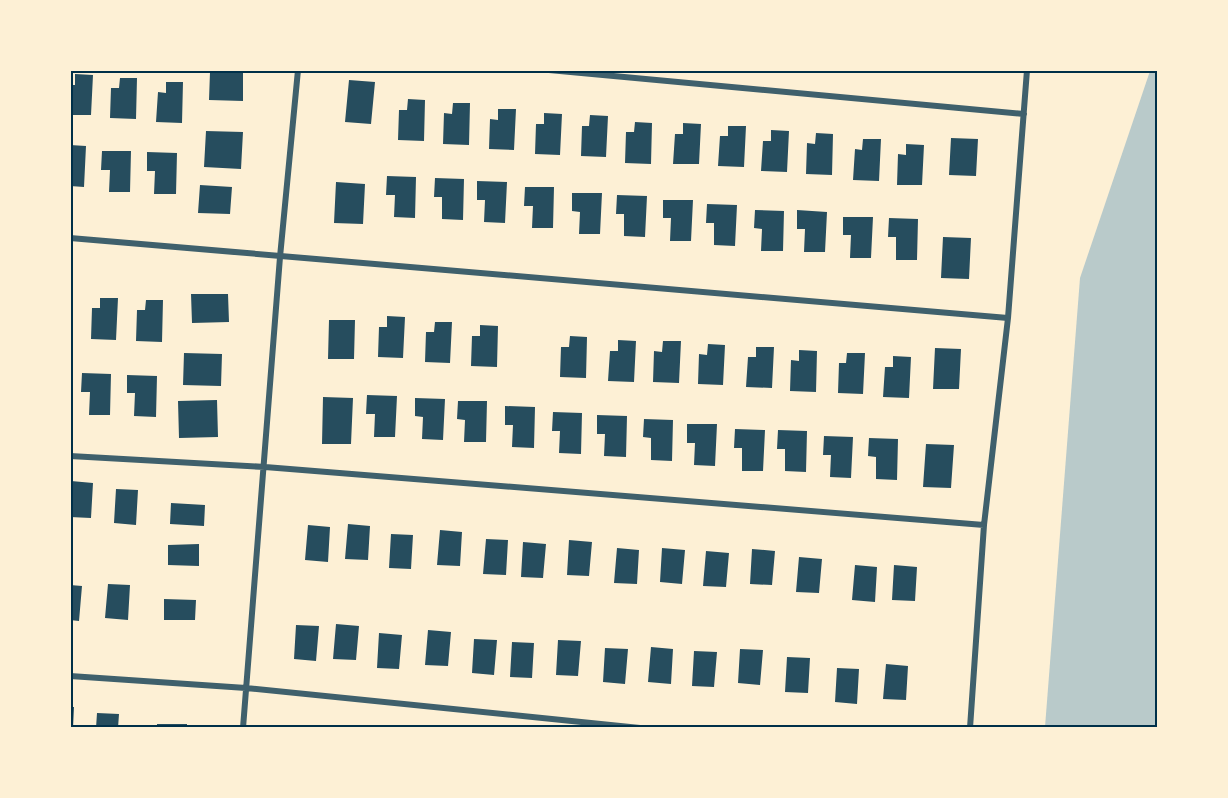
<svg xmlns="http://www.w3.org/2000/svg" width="1228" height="798" font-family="Overpass,sans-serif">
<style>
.green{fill:#b9caca}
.building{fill:#264d5e}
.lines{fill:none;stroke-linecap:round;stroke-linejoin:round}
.minor{stroke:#3f606c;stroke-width:6}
.neatline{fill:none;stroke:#003049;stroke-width:2}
</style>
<rect width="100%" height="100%" fill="#fdf0d5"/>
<!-- green -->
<path class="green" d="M 1150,71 L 1158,71 L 1157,727 L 1045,727 L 1080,278 Z"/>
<!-- building -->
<path class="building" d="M 210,72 L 243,73 L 243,101 L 209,100 Z
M 75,74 L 93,75 L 91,115 L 70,115 L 70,85 L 75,85 Z
M 120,78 L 137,78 L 136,119 L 110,118 L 111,88 L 119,88 Z
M 349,80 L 375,82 L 371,124 L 345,122 Z
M 166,82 L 183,82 L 182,123 L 156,122 L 158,92 L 166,93 Z
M 408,99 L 425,100 L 424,141 L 398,140 L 399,110 L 407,110 Z
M 453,103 L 470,103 L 469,145 L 443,144 L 444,113 L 452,114 Z
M 498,109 L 516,109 L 514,150 L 489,149 L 490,119 L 498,120 Z
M 544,113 L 562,114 L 560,155 L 535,154 L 536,124 L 544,124 Z
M 590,115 L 608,116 L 606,157 L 581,156 L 582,126 L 589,126 Z
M 635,122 L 652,123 L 651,164 L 625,163 L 626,132 L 634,132 Z
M 683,123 L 701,124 L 699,164 L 673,164 L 675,134 L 683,134 Z
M 728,126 L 746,126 L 744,167 L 718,166 L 720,136 L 728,136 Z
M 771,130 L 789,131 L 787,172 L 761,171 L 763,141 L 771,141 Z
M 206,131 L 243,132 L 241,169 L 204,167 Z
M 816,133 L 833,134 L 832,175 L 806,174 L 807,143 L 815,144 Z
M 951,138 L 978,139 L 976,176 L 949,175 Z
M 863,139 L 881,139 L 879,181 L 853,180 L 855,149 L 862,150 Z
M 906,144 L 924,145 L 922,185 L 897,185 L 898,154 L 906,155 Z
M 70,145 L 86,146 L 84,187 L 70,186 Z
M 102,151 L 131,151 L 130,192 L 109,192 L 110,170 L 101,170 Z
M 147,152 L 177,153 L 176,194 L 154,194 L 155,171 L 147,171 Z
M 387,176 L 416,177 L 415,218 L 394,217 L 395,195 L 386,195 Z
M 435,178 L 464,179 L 463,220 L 442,219 L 442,197 L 434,197 Z
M 477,181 L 507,182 L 505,223 L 484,222 L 485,200 L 477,200 Z
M 336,182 L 365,184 L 363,224 L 334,223 Z
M 200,185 L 232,187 L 230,214 L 198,213 Z
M 525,187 L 554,187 L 553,228 L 532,228 L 533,206 L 524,206 Z
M 572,193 L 602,193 L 600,234 L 579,234 L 580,212 L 572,211 Z
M 617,195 L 647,196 L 645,237 L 624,236 L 624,214 L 616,214 Z
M 663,200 L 693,200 L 691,241 L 670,241 L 671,218 L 663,218 Z
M 707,204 L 737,205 L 735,246 L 714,245 L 714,223 L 706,223 Z
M 755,210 L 784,211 L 783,251 L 761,251 L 762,229 L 754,228 Z
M 797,210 L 827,212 L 825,252 L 804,252 L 805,229 L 797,229 Z
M 843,217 L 873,217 L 871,258 L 850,258 L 851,235 L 843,235 Z
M 889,218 L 918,219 L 917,260 L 896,260 L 896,237 L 888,237 Z
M 943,237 L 971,238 L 969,279 L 941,278 Z
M 191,294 L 228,294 L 229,322 L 192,323 Z
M 100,298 L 118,298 L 116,340 L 91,339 L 92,308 L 100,308 Z
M 146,300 L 163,300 L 162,342 L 136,341 L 137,310 L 145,310 Z
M 387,316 L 405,317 L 403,358 L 378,357 L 379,327 L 387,327 Z
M 329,320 L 355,320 L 354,359 L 328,359 Z
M 435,322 L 452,322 L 450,363 L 425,362 L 426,332 L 434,332 Z
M 480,325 L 498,326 L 497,367 L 471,366 L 472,336 L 480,336 Z
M 570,336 L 587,337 L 586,378 L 560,377 L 561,347 L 569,347 Z
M 618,340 L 636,341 L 634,382 L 608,381 L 610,351 L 618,351 Z
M 663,341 L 681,341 L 679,383 L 653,382 L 654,351 L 662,352 Z
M 708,344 L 725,345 L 723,385 L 698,384 L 699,354 L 707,355 Z
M 756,347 L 774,347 L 772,388 L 746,387 L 748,357 L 756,357 Z
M 935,348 L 961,349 L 959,389 L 933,389 Z
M 799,350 L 817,351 L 816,392 L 790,391 L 791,360 L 799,361 Z
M 184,353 L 222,354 L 221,386 L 183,385 Z
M 847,353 L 865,353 L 863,394 L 838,393 L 839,363 L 846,363 Z
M 893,356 L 911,357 L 909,398 L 883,397 L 885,367 L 893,367 Z
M 82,373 L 111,374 L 110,415 L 89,415 L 90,392 L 81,392 Z
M 127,375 L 157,376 L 156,417 L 134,416 L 135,393 L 127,393 Z
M 367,395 L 397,396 L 395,437 L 374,437 L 375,414 L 366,414 Z
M 323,397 L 353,398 L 351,444 L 322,444 Z
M 415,398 L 445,399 L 443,440 L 422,439 L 423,417 L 415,416 Z
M 217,400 L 218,437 L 179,438 L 178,401 Z
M 458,401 L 487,401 L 486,442 L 464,442 L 465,420 L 457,419 Z
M 505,406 L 535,407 L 534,448 L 512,447 L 513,425 L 505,425 Z
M 553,412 L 582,413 L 581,454 L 559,453 L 560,431 L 552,431 Z
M 597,415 L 627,416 L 626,457 L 604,456 L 605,434 L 597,434 Z
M 644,419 L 673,420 L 672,461 L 651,460 L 651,438 L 643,437 Z
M 687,424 L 717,424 L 715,466 L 694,465 L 695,443 L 687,443 Z
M 735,429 L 765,430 L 763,471 L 742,471 L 742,448 L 734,448 Z
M 778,430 L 807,431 L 806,472 L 785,471 L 785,449 L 777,449 Z
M 824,436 L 853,437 L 851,478 L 830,477 L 831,455 L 823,455 Z
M 869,438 L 898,439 L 897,480 L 876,479 L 876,457 L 868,456 Z
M 926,444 L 954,445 L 951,488 L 923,487 Z
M 71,481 L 93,483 L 91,518 L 70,517 Z
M 116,489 L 138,490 L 136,525 L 114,523 Z
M 171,503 L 205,505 L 204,526 L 170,524 Z
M 348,524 L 370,526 L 368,560 L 345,559 Z
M 308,525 L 330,527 L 328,562 L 305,560 Z
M 440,530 L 462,532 L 460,566 L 437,565 Z
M 391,534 L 413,535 L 411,569 L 389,568 Z
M 486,539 L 508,540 L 506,575 L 483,574 Z
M 569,540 L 592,542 L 589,576 L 567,575 Z
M 523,542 L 546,544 L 543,578 L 521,577 Z
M 199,544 L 199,566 L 168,565 L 168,545 Z
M 617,548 L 639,550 L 637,584 L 614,583 Z
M 662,548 L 685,550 L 682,584 L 660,582 Z
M 752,549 L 775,551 L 772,585 L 750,584 Z
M 706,551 L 729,553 L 726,587 L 703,586 Z
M 799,557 L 822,559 L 819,593 L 796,592 Z
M 855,565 L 877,567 L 875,602 L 852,600 Z
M 894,565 L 917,567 L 915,601 L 892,600 Z
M 108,584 L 130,585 L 128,620 L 105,618 Z
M 70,585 L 82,586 L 79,621 L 70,620 Z
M 164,599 L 196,600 L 195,620 L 164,620 Z
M 336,624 L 359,626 L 356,660 L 333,659 Z
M 296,625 L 319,626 L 316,661 L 294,659 Z
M 428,630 L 451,632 L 448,666 L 425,665 Z
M 379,633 L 402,635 L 399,669 L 377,668 Z
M 474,639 L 497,640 L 494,675 L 472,673 Z
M 558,640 L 581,641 L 578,676 L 556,675 Z
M 512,642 L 534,643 L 532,678 L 510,677 Z
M 651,647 L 673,649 L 671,684 L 648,682 Z
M 605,648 L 628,649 L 625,684 L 603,682 Z
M 740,649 L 763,650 L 760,685 L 738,683 Z
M 694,651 L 717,652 L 714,687 L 692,686 Z
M 787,657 L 810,658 L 808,693 L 785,692 Z
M 886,664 L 908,666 L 906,700 L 883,699 Z
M 837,668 L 859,669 L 857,704 L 835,702 Z
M 70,707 L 74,707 L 73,728 L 70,728 Z
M 97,713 L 119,714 L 118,728 L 96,728 Z
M 157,724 L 187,724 L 187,728 L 157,728 Z"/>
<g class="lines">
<!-- minor -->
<path class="minor" d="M 549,70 L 1024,114
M 70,238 L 1008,318
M 70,456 L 265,467 L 984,525
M 70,676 L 246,688 L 640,728
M 243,728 L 280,257 L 298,70
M 970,728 L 984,525 L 1008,318 L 1027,70"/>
</g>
<!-- border -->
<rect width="1228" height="798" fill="none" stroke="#fdf0d5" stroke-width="144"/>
<rect x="72" y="72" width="1084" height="654" class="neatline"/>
</svg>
